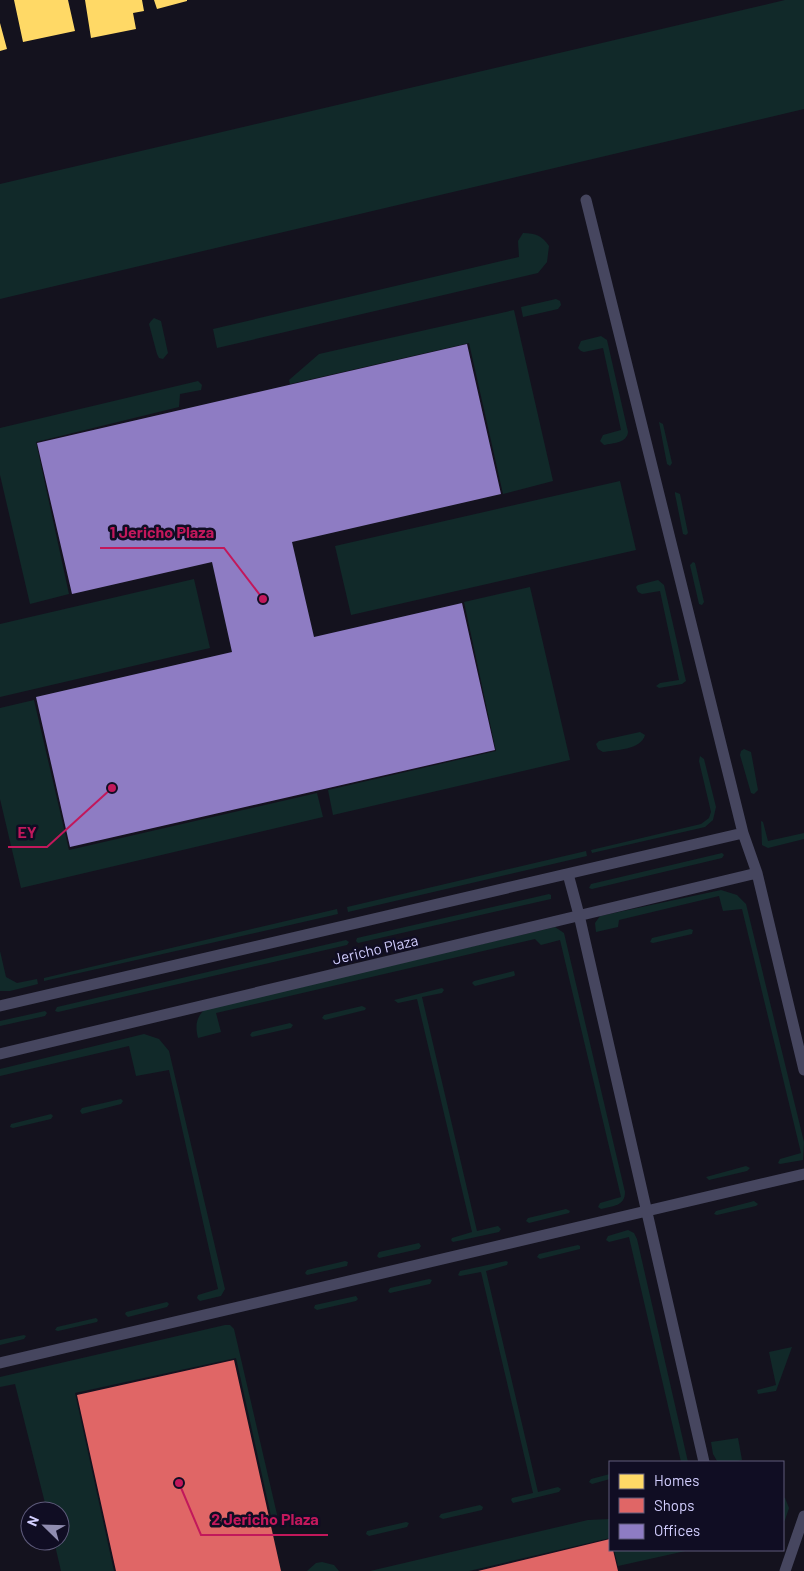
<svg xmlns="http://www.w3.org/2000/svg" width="804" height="1571" font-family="Barlow,sans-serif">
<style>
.green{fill:#112929}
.homes{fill:#ffd966}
.shops{fill:#e06666}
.offices{fill:#8e7cc3}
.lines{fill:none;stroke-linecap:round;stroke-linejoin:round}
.lane{stroke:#46465f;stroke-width:11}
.labels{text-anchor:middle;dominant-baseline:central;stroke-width:5;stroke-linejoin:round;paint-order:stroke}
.street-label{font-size:15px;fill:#d3cfff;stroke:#100d23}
.leader{fill:none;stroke:#c2185b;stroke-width:2}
.callout-dot{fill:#c2185b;stroke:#100d23;stroke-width:2}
.callout-label{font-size:16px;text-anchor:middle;font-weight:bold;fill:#c2185b;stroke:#100d23;stroke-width:5;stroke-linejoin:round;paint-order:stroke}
</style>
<rect width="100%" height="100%" fill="#14121e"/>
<!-- green -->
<path class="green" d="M 785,0 L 804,0 L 804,109 L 0,299 L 0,184 Z
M 523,233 C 536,233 542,236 549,246 L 547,262 L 538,273 L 217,348 L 213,329 L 519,257 L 518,241 Z
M 556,299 L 560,301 L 561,305 L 558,309 L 523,317 L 521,307 Z
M 514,310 L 553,481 L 503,494 L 469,343 L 290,384 L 289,380 L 319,354 Z
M 154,318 L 161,321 L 168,353 L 163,359 L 159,358 L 157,354 L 149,324 L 151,321 Z
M 601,336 L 607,340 L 628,432 C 627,443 613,443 604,445 L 600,441 L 603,435 L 621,430 L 603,348 L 584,352 L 581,351 L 578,348 L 581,341 Z
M 198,381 L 202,385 L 201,390 L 180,394 L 179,407 L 36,442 L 69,594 L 30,604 L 0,475 L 0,428 Z
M 659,422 L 663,424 L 672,463 L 670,466 L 667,464 Z
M 620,481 L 636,550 L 351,615 L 335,546 Z
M 675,492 L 680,494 L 688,533 L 686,535 L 683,534 L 675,494 Z
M 693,562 L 695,563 L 704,602 L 702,605 L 699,604 L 690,565 Z
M 194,579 L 210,648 L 0,697 L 0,624 Z
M 658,580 L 664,585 L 686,681 L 682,684 L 659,688 L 656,686 L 660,683 L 679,680 L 660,591 L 642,594 L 638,592 L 636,587 L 638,585 Z
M 530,587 L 570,760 L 333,815 L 328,790 L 496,751 L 464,602 Z
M 34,700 L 69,850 L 317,793 L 323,817 L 21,888 L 0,799 L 0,708 Z
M 640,732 L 645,735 C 641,750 615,750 603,752 L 598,749 L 596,744 L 599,741 Z
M 744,749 L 751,752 L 758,790 L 754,794 L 751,793 L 740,755 L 741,751 Z
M 700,756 L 704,759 L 716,807 L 713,820 L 705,827 L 592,853 L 591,850 L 701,824 L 709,818 L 711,812 L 699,761 Z
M 761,821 L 763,822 L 768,841 L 804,833 L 804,839 L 768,848 L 762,845 Z
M 586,851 L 587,856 L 348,912 L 347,907 Z
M 722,853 L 724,855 L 722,858 L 592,889 L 589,888 L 591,884 Z
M 721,890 L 737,895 L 746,904 L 804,1142 L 803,1160 L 780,1164 L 778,1163 L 780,1159 L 801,1153 L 742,909 L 723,911 L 719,896 L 619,920 L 618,927 L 596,932 L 595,923 L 600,916 Z
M 549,894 L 551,895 L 551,899 L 358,943 L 356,941 L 357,938 Z
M 337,909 L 338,914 L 44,981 L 44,978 Z
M 555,927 L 564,933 L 625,1192 C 625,1206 613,1206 601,1209 L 598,1207 L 600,1203 L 621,1197 L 560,940 L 541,945 L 535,939 L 216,1013 L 221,1032 L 198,1038 C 195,1025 196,1018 205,1009 Z
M 690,929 L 693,930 L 692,934 L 653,943 L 650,942 L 652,938 Z
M 346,940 L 349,942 L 347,945 L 58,1012 L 55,1011 L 57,1007 Z
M 0,951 L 6,977 L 17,983 L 37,979 L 38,984 L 10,991 L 0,991 Z
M 514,971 L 515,975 L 514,976 L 475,986 L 472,983 L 474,981 Z
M 442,988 L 444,990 L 442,993 L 422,997 L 477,1231 L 498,1226 L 501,1229 L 499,1232 L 453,1242 L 451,1240 L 452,1238 L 472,1232 L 417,999 L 398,1003 L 394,1000 Z
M 362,1006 L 366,1008 L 365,1010 L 325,1020 L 322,1018 L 324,1015 Z
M 45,1011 L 47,1013 L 45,1016 L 0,1026 L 0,1021 Z
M 290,1023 L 293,1025 L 291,1028 L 252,1037 L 250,1035 L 252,1032 Z
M 144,1034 L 159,1039 L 169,1051 L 225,1289 L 221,1296 L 200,1301 L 197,1298 L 198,1295 L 218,1289 L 169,1070 L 136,1076 L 129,1046 L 0,1076 L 0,1069 Z
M 121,1099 L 123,1101 L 121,1104 L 82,1114 L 80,1111 L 82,1108 Z
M 51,1114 L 53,1116 L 51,1119 L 13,1128 L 10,1127 L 11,1124 Z
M 746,1166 L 750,1168 L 747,1171 L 709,1180 L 706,1177 Z
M 754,1201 L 758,1204 L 756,1206 L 717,1215 L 714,1214 L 716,1211 Z
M 566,1209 L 570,1211 L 569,1213 L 529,1223 L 526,1221 L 528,1218 Z
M 628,1230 L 634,1233 L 637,1239 L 688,1462 L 681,1462 L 629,1237 L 609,1242 L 606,1240 L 608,1236 Z
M 419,1243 L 421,1246 L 419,1249 L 379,1258 L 377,1256 L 379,1252 Z
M 578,1245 L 580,1246 L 580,1249 L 540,1259 L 537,1257 L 539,1254 Z
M 345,1261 L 348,1262 L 347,1266 L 307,1275 L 305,1273 L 307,1270 Z
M 506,1261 L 508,1262 L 507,1265 L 486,1271 L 538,1492 L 558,1487 L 561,1489 L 559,1492 L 513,1503 L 511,1500 L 512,1498 L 533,1493 L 481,1272 L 460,1276 L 458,1275 L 460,1271 Z
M 429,1279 L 432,1280 L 430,1284 L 390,1293 L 388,1291 L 390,1288 Z
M 356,1296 L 358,1299 L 356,1301 L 317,1310 L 314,1308 L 315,1305 Z
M 167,1302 L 169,1304 L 167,1307 L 128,1317 L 125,1314 L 126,1312 Z
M 96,1318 L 98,1320 L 97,1322 L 58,1331 L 55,1330 L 57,1327 Z
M 225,1325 L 230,1325 L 234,1329 L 279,1523 L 273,1525 L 236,1358 L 75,1393 L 114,1571 L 61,1571 L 54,1541 L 60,1541 L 60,1511 L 47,1511 L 15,1384 L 0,1387 L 0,1377 Z
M 24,1335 L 26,1336 L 24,1339 L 0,1345 L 0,1340 Z
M 792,1347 L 776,1391 L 758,1394 L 757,1390 L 776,1385 L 769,1352 Z
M 738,1438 L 742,1460 L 733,1462 L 717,1461 L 713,1454 L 711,1442 Z
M 610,1474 L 610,1479 L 592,1484 L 589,1482 L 591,1479 Z
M 783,1497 L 785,1498 L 789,1508 L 785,1520 L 783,1523 Z
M 480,1505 L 483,1507 L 482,1510 L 443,1519 L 439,1517 L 441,1514 Z
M 610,1519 L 610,1538 L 469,1571 L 370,1571 L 588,1520 Z
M 406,1522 L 409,1523 L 407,1527 L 369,1536 L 366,1534 L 367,1531 Z
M 614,1550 L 690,1550 L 618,1566 Z
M 322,1562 L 334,1565 L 339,1571 L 307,1571 L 316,1563 Z"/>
<!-- homes -->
<path class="homes" d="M 14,0 L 68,0 L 75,31 L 23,42 Z
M 85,0 L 142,0 L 144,11 L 133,13 L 136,29 L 91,38 Z
M 154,0 L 187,0 L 187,1 L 157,9 Z
M 0,23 L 7,49 L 0,51 Z"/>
<!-- shops -->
<path class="shops" d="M 234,1360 L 281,1571 L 116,1571 L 77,1395 Z
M 610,1539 L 610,1550 L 613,1550 L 618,1571 L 478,1571 Z"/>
<!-- offices -->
<path class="offices" d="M 467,344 L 501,494 L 292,542 L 314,637 L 462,603 L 495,750 L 70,847 L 36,697 L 232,652 L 212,562 L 72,594 L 37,443 Z"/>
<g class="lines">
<!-- lane -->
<path class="lane" d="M 586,200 L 743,833 L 757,873 L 804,1070
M 568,874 L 579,915 L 704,1462
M 0,1006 L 743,833
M 0,1054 L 757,873
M 0,1363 L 804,1174
M 785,1571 L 804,1516"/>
</g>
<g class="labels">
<!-- street labels -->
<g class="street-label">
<text transform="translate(375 949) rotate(-13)">Jericho Plaza</text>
</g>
</g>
<!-- callouts -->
<path class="leader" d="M263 599L224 548H100M112 788L47 847H8M179 1483L201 1535H328"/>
<g class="callout-dot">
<circle cx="263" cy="599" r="5"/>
<circle cx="112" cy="788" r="5"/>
<circle cx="179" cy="1483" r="5"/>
</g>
<g class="callout-label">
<text x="162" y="538">1 Jericho Plaza</text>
<text x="27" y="838">EY</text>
<text x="265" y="1525">2 Jericho Plaza</text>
</g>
<!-- legend -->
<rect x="609" y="1461" width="175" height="90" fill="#100d23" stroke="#5e5b7b"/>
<rect x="619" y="1474" width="25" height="15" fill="#ffd966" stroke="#5e5b7b"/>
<text x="654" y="1486" font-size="15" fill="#d3cfff">Homes</text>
<rect x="619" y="1498" width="25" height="15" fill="#e06666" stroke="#5e5b7b"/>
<text x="654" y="1511" font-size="15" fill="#d3cfff">Shops</text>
<rect x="619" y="1524" width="25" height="15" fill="#8e7cc3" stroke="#5e5b7b"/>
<text x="654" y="1536" font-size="15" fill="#d3cfff">Offices</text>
<!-- north arrow -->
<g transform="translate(45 1526) rotate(293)"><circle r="24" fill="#100d23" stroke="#5e5b7b"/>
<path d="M0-4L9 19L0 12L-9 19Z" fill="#908db0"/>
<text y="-8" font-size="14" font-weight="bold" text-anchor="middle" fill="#d3cfff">N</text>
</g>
</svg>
